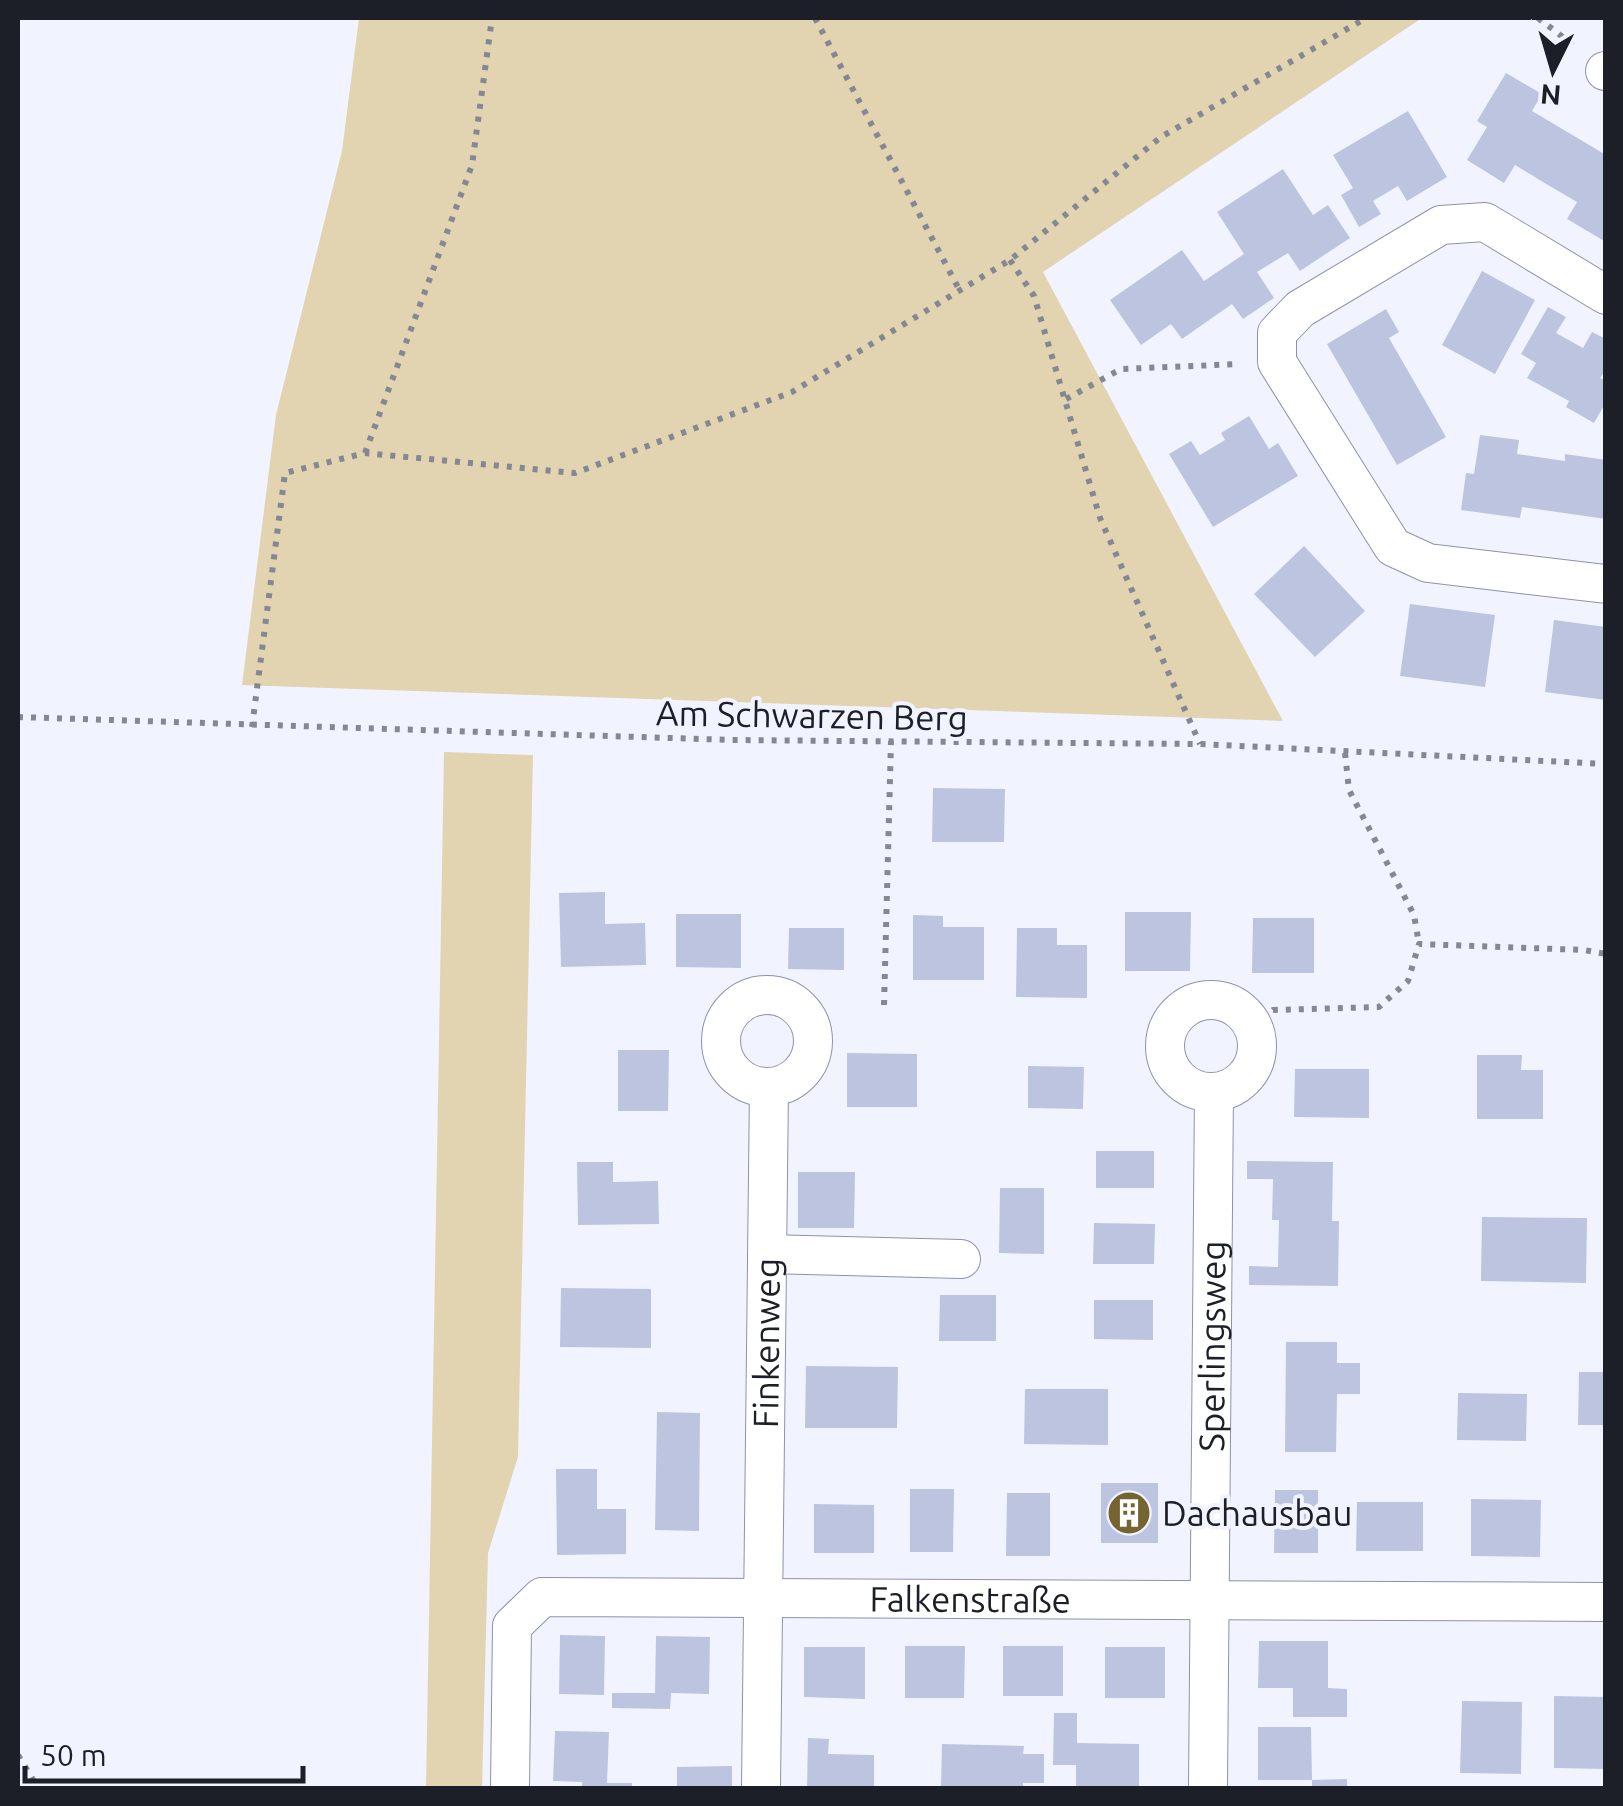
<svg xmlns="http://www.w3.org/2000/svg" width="1623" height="1806" font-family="Ubuntu,sans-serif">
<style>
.green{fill:#e2d4b0}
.building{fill:#bdc4df}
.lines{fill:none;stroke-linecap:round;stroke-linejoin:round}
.minor-casing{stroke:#8c92ab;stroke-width:40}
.path{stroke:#858892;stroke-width:6;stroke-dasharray:5 8;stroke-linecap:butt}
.minor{stroke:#fff;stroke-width:38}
.labels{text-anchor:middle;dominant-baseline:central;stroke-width:8;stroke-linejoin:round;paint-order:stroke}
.street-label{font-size:35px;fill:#1c1e28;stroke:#f1f4ff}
.poi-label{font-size:35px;fill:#1c1e28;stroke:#f1f4ff;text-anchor:start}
</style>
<rect width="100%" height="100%" fill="#f1f4ff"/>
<!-- green -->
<path class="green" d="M 359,18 L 1422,18 L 1043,272 L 1283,721 L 242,685 L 276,415 L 342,151 Z
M 444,752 L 533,755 L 518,1457 L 488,1553 L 482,1788 L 426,1788 Z"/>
<!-- building -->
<path class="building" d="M 1506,73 L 1542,94 L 1532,111 L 1606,155 L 1606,242 L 1567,219 L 1577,202 L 1548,185 L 1515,165 L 1504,183 L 1467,160 L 1487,127 L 1477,121 Z
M 1408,111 L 1447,177 L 1407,201 L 1398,186 L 1373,201 L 1381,214 L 1359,227 L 1341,195 L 1353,188 L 1333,155 Z
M 1283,169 L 1313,215 L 1328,205 L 1350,238 L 1300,271 L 1288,253 L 1257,272 L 1274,298 L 1243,319 L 1232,304 L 1182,339 L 1171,324 L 1141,345 L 1110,300 L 1182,250 L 1204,281 L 1244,254 L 1217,212 Z
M 1482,271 L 1535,300 L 1495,374 L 1442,345 Z
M 1548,307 L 1566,317 L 1556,333 L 1583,348 L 1592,332 L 1606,339 L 1606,370 L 1600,378 L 1606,381 L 1606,402 L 1594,423 L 1566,407 L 1569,401 L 1527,378 L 1536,363 L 1521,354 Z
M 1386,309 L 1399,332 L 1389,338 L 1446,437 L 1397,465 L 1327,344 Z
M 1249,416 L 1269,449 L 1278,443 L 1298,476 L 1213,527 L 1169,454 L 1191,441 L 1200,455 L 1225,440 L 1221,433 Z
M 1480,435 L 1519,440 L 1517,454 L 1565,461 L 1565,454 L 1606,460 L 1606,519 L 1522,507 L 1520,518 L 1461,510 L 1466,473 L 1474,474 Z
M 1304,546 L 1365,611 L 1315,657 L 1254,594 Z
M 1410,604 L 1495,615 L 1485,687 L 1400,676 Z
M 1554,620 L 1606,627 L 1606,700 L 1545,692 Z
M 933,788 L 1005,789 L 1004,842 L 932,842 Z
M 605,892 L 605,924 L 645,923 L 646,965 L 561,967 L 559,893 Z
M 1125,912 L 1191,912 L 1190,971 L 1125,971 Z
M 676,914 L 741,914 L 741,968 L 676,967 Z
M 913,915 L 943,916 L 943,927 L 984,927 L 984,980 L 913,980 Z
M 1253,918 L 1314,918 L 1314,973 L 1252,973 Z
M 789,928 L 844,928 L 844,970 L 788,969 Z
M 1017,928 L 1057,928 L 1057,945 L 1087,945 L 1087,998 L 1016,997 Z
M 618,1050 L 669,1050 L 668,1111 L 618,1111 Z
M 847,1053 L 917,1054 L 917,1107 L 847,1107 Z
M 1477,1055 L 1522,1055 L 1521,1070 L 1543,1070 L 1543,1119 L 1477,1119 Z
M 1028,1066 L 1084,1067 L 1083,1109 L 1028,1108 Z
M 1295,1069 L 1369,1069 L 1369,1118 L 1294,1117 Z
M 1096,1151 L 1154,1151 L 1154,1188 L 1096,1188 Z
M 1247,1161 L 1333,1162 L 1332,1221 L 1339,1221 L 1338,1286 L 1249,1285 L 1249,1266 L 1278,1267 L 1279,1220 L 1272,1220 L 1273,1179 L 1247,1179 Z
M 577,1162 L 613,1162 L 613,1182 L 658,1181 L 659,1224 L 578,1225 Z
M 798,1172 L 855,1172 L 854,1228 L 798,1228 Z
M 1000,1188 L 1044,1188 L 1044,1254 L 999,1253 Z
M 1482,1217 L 1587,1218 L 1586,1283 L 1481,1281 Z
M 1094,1223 L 1155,1224 L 1154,1264 L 1093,1264 Z
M 561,1288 L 651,1289 L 651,1348 L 560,1347 Z
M 940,1295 L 996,1295 L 996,1341 L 939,1341 Z
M 1094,1300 L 1153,1300 L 1153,1340 L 1094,1339 Z
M 1286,1342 L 1337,1342 L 1337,1363 L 1360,1363 L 1360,1394 L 1337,1394 L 1336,1452 L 1285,1452 Z
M 806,1366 L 898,1367 L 897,1428 L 805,1428 Z
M 1579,1372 L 1606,1372 L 1606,1425 L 1578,1425 Z
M 1025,1389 L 1108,1389 L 1108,1445 L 1024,1444 Z
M 1458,1393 L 1527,1394 L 1526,1441 L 1457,1440 Z
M 657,1412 L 700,1413 L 699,1531 L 655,1530 Z
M 556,1469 L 597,1469 L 597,1509 L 626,1509 L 626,1554 L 557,1555 Z
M 1101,1483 L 1158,1483 L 1158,1543 L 1101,1543 Z
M 910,1489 L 954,1489 L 953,1552 L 910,1552 Z
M 1275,1490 L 1318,1490 L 1318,1553 L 1274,1553 Z
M 1007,1493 L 1050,1493 L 1050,1556 L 1006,1556 Z
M 1471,1499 L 1541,1500 L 1540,1557 L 1471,1556 Z
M 1357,1502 L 1423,1502 L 1423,1551 L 1356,1551 Z
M 814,1504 L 874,1505 L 874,1553 L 814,1553 Z
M 560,1635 L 605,1636 L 604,1695 L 559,1694 Z
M 656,1636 L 710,1637 L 709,1694 L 671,1693 L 670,1709 L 612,1708 L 612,1693 L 655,1693 Z
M 1259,1641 L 1328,1641 L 1328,1688 L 1347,1689 L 1347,1717 L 1293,1717 L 1293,1688 L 1258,1688 Z
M 905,1646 L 965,1646 L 964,1698 L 905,1698 Z
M 1003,1646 L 1063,1646 L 1063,1696 L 1003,1696 Z
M 804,1647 L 865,1647 L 865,1699 L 804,1697 Z
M 1105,1647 L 1165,1647 L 1165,1698 L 1105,1698 Z
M 1554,1696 L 1606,1697 L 1606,1769 L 1554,1768 Z
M 1462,1701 L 1522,1702 L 1521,1774 L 1460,1773 Z
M 1054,1713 L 1077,1713 L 1077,1743 L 1139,1744 L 1139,1788 L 1076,1788 L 1076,1765 L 1053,1765 Z
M 1258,1727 L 1311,1727 L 1312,1780 L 1258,1780 Z
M 555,1731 L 609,1732 L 607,1783 L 632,1783 L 632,1788 L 582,1788 L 582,1782 L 553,1781 Z
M 808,1738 L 829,1739 L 828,1754 L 874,1755 L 874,1788 L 807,1788 Z
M 942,1744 L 1024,1746 L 1023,1754 L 1044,1754 L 1044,1783 L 1023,1783 L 1023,1788 L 941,1788 Z
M 732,1766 L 732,1788 L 677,1788 L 677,1767 Z
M 1347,1779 L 1347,1788 L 1312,1788 L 1312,1780 Z"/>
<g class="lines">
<defs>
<g id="minor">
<path d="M 1605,71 L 1606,71"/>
<path d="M 1606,295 L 1485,222 L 1441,225 L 1300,309 L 1277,333 L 1277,362 L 1393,547 L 1428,563 L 1606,584"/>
<circle cx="767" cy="1041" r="46"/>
<circle cx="1211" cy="1046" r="46"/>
<path d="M 767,1254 L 961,1259"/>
<path id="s1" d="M 510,1788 L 512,1626 L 542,1597 L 1606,1602"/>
<path id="s2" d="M 761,1788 L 769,1087"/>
<path id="s3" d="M 1208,1788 L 1214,1092"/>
</g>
</defs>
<!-- minor casing -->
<use href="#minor" class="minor-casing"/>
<!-- path -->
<path class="path" d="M 815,18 L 960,291
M 1538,18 L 1577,48
M 1010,260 L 1034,296 L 1100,518 L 1200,744
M 1066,399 L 1121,369 L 1240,364
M 365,453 L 472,165 L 492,18
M 18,717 L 732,740 L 1200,744 L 1606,764
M 252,727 L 285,473 L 365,453 L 575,473 L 792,392 L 1010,260 L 1161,137 L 1366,18
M 1345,753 L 1349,790 L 1414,915 L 1419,944
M 884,1005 L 891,741
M 1254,1028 L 1273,1010 L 1379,1007 L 1408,981 L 1419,944 L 1584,950 L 1606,954
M 18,1755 L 38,1788"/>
<!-- minor -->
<use href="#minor" class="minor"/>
</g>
<!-- icons -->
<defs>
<symbol id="building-disc" viewBox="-11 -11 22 22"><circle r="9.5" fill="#766332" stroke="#f1f4ff"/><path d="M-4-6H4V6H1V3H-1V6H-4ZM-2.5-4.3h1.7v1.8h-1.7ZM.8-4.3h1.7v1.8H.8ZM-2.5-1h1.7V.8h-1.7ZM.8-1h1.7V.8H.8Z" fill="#fff"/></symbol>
</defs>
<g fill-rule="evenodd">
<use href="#building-disc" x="1104" y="1488" width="50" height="50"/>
</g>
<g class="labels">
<!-- street labels -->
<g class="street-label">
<text transform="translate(812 715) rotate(1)">Am Schwarzen Berg</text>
<text stroke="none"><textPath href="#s2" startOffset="445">Finkenweg</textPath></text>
<text stroke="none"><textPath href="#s3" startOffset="442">Sperlingsweg</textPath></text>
<text stroke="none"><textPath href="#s1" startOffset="632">Falkenstraße</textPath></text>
</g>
<!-- poi labels -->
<g class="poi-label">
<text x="1162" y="1513">Dachausbau</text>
</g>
</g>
<!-- border -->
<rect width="1623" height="1806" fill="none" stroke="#1c1e28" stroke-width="40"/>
<!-- north arrow -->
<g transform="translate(1553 70) rotate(185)" stroke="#f1f4ff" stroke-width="8" paint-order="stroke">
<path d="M0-8L18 38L0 25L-18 38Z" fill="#1c1e28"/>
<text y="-15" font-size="28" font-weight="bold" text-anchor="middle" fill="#1c1e28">N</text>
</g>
<!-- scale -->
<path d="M25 1766v15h278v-15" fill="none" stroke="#1c1e28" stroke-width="5"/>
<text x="40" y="1766" font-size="30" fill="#1c1e28" stroke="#f1f4ff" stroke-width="8" paint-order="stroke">50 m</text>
</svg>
